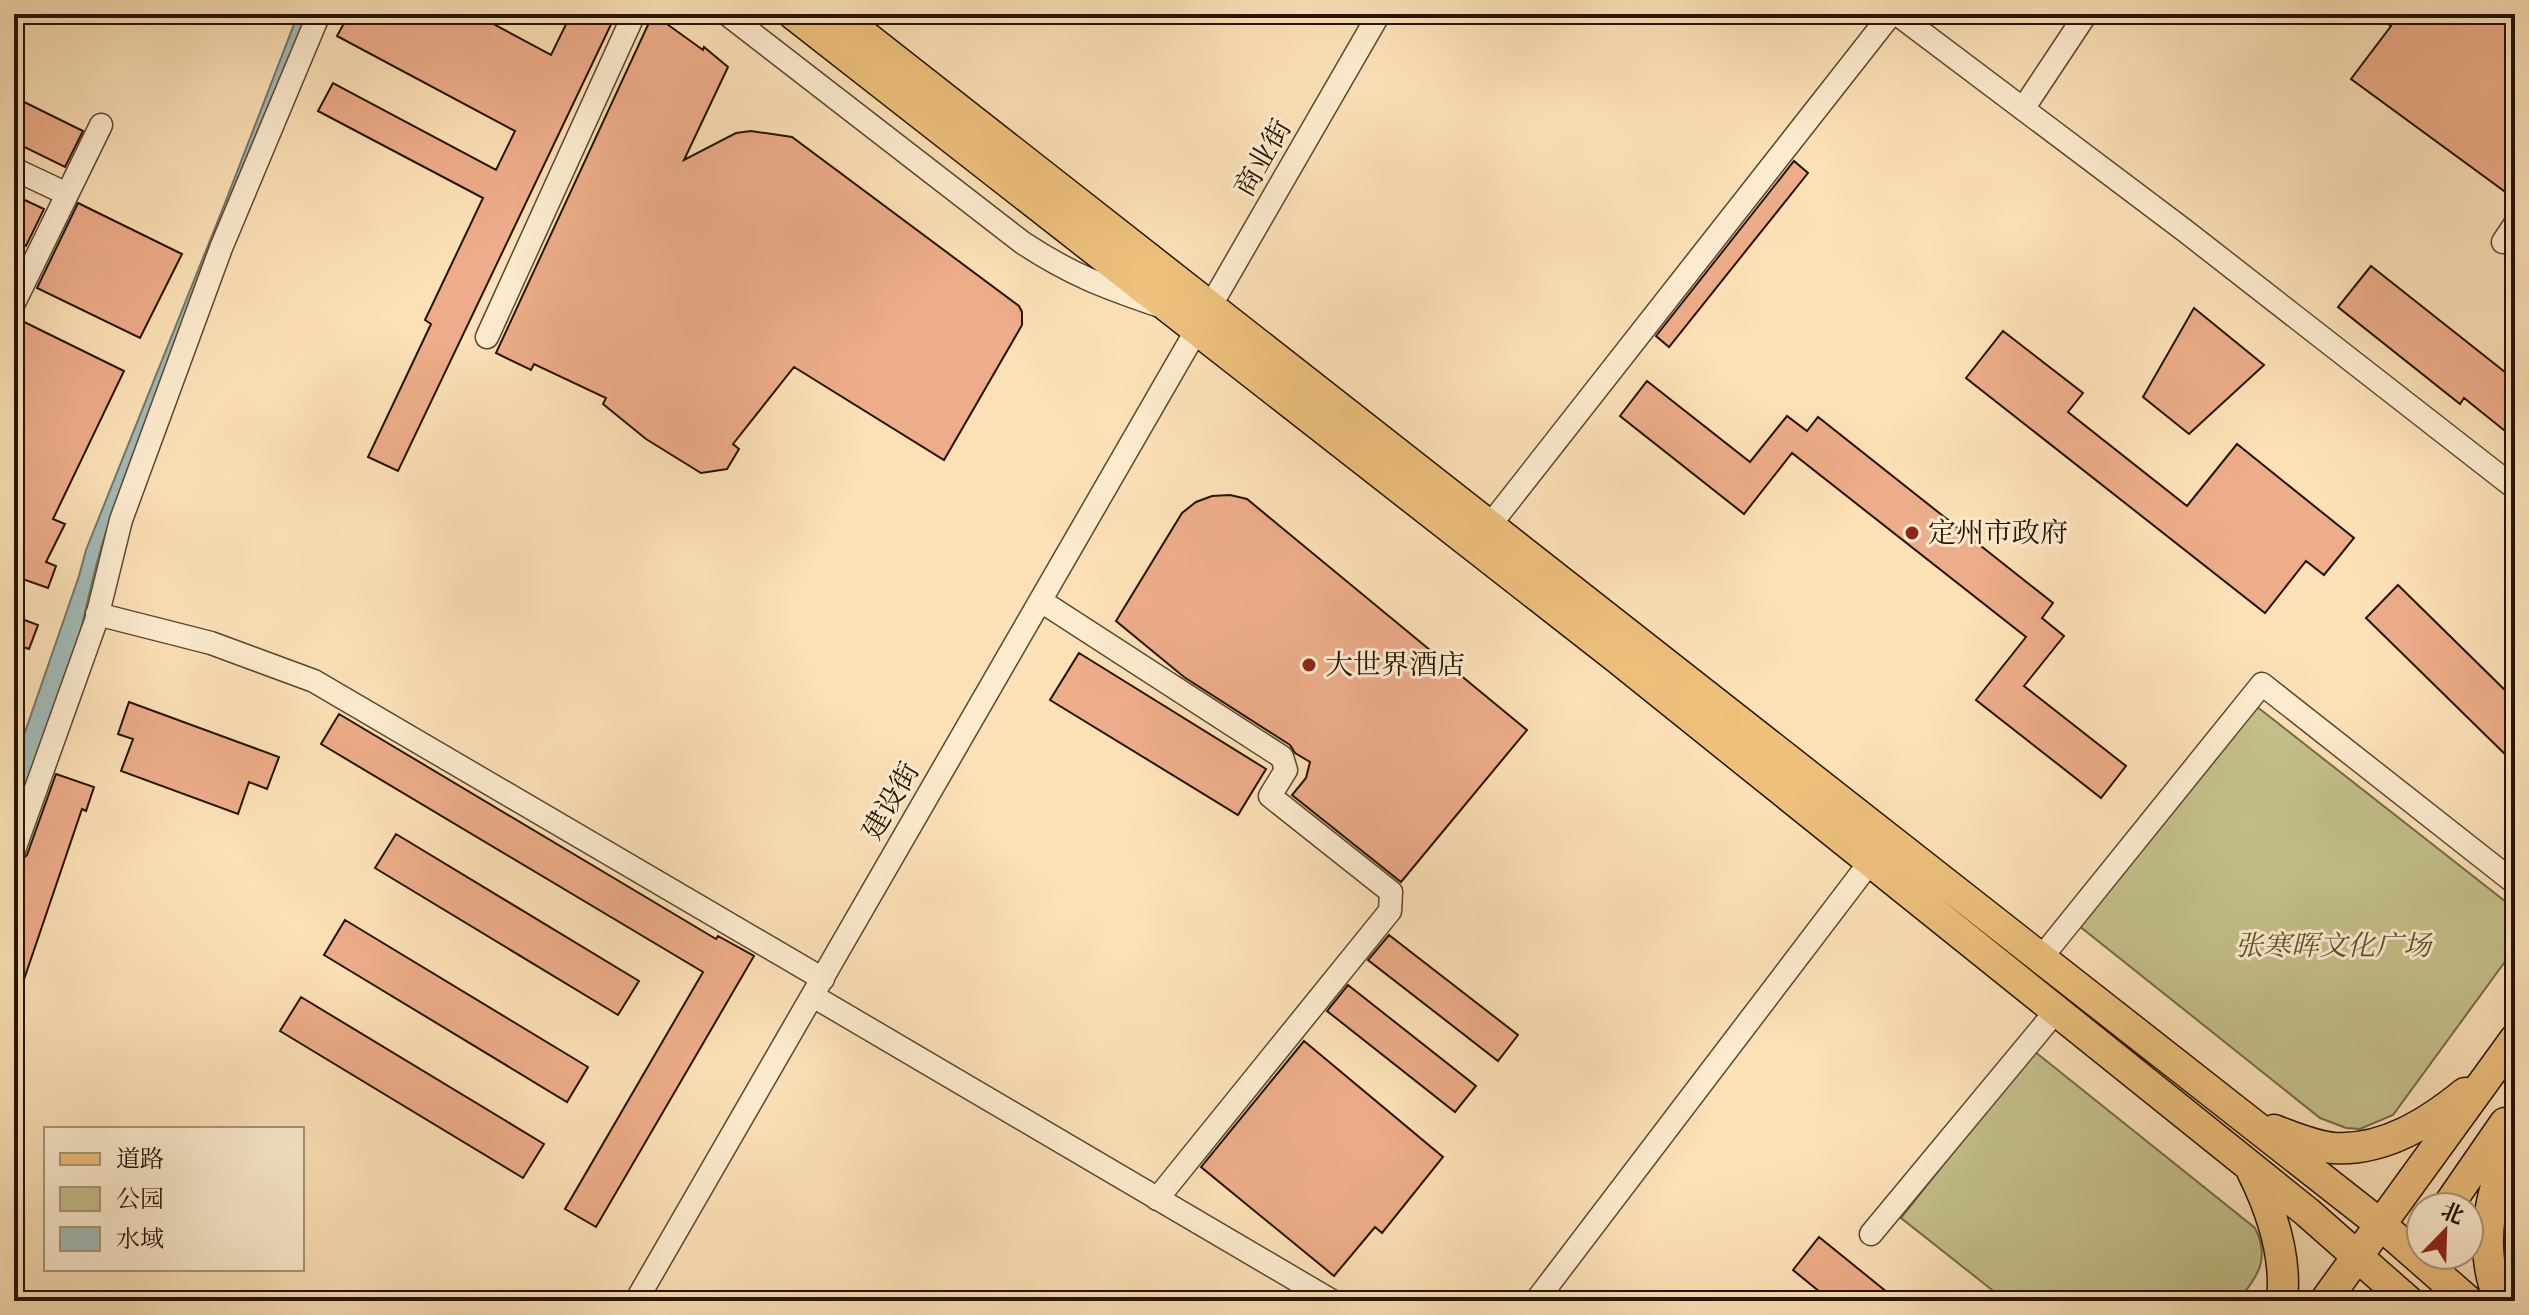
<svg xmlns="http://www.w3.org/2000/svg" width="2529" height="1315" font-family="Alegreya,'Noto Serif SC',serif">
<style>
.green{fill:#c4c18a;stroke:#746a45;stroke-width:2}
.water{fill:#a3bbb8;stroke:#71786e;stroke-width:2}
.building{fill:#eead8a;stroke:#251400;stroke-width:2}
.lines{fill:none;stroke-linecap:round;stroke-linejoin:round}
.minor-casing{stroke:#5b472e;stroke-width:25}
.major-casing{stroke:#251400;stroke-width:33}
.minor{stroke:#fdecd0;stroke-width:22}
.major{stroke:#eec07c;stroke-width:30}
.poi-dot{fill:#8f2418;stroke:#fdecd0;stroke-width:3}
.labels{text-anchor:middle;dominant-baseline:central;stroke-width:6;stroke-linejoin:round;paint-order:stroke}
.street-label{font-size:28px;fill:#251400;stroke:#fdecd0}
.poi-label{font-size:28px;fill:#251400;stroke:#fdecd0;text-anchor:start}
.park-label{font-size:28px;font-style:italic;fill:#5d5130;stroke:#fdecd0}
</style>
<rect width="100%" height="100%" fill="#fce1b7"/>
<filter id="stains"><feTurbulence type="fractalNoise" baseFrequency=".0025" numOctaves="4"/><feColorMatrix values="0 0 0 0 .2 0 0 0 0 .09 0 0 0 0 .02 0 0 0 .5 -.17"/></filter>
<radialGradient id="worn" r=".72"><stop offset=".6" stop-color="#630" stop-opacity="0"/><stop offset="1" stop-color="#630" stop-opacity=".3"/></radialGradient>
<!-- green -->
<path class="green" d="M 2256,706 L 2515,909 L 2515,948 L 2393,1115 L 2360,1129 L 2346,1128 L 2320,1118 L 2078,925 Z
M 2034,1051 L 2255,1228 C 2271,1260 2257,1276 2238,1301 L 2006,1301 L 1901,1218 Z"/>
<!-- water -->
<path class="water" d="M 298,14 L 314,14 L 106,532 C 96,562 90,591 83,621 C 66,691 39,758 14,824 L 14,764 L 79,576 L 86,550 L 225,203 Z"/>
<!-- building -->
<path class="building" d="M 349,14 L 475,14 L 551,55 L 571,14 L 616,14 L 398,471 L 368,457 L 431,324 L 425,320 L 483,198 L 318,111 L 333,83 L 496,170 L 515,131 L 337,36 Z
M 653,14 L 703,50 L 704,47 L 728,67 L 684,160 L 736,133 L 751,131 L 792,137 L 1019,306 L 1022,312 L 1022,325 L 944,460 L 794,367 L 733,444 L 739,449 L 727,469 L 701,473 L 646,439 L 603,404 L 606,398 L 534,364 L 531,370 L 496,353 Z
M 2395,14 L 2515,14 L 2515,199 L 2351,79 L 2391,26 L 2388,24 Z
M 14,97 L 83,131 L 65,167 L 14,142 Z
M 1794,161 L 1808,173 L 1669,347 L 1656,336 Z
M 14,195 L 44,209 L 26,246 L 14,240 Z
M 78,203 L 182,254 L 140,338 L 37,288 Z
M 2371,266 L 2515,380 L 2515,439 L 2464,398 L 2460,404 L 2338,307 Z
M 2194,308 L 2264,365 L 2189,434 L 2143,397 Z
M 14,317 L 124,371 L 53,519 L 65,524 L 46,562 L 56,566 L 48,588 L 14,576 Z
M 2003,331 L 2083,393 L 2068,412 L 2187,506 L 2237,444 L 2354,538 L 2324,575 L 2306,561 L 2265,613 L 1966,378 Z
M 1647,381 L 1750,462 L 1787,416 L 1807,431 L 1818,417 L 2053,603 L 2042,618 L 2064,636 L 2024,686 L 2126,766 L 2101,798 L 1976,700 L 2026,637 L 1792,453 L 1744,514 L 1620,416 Z
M 1230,495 L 1247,499 L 1527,730 L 1401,882 L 1292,795 L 1306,778 L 1310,762 L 1295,753 L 1290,745 L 1184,677 L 1116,621 L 1182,513 L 1196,502 L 1212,496 Z
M 2398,585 L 2515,700 L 2515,764 L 2366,618 Z
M 14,616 L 38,625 L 29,649 L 14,644 Z
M 1079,653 L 1266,769 L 1238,815 L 1050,700 Z
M 129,702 L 279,757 L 267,789 L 249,782 L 238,814 L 121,771 L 133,739 L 118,734 Z
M 339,714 L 716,939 L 718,936 L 754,956 L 596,1227 L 565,1209 L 703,972 L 321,744 Z
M 56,774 L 94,787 L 86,811 L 82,809 L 17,1000 L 14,1000 L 14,874 L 18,863 L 27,855 Z
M 396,834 L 639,981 L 618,1015 L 375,868 Z
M 345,920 L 588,1067 L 567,1102 L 324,955 Z
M 1389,935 L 1518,1035 L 1498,1061 L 1368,960 Z
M 1348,985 L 1476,1086 L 1455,1112 L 1327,1011 Z
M 301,997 L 544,1144 L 523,1178 L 280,1031 Z
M 1304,1041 L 1443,1157 L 1382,1233 L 1375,1227 L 1334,1276 L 1201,1167 Z
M 1819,1237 L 1898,1301 L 1831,1301 L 1793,1270 Z"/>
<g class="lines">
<defs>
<path id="minor" d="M 727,14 L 1023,243 C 1070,274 1104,287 1157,305
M 1897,14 L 2184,230 L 2515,488
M 2023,109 L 2086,14
M 14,169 L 67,194
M 2503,242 L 2515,224
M 14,303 L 101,125
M 487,337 L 634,14
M 1490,525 L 1891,14
M 1041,601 L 1282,757 L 1286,770 L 1270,796 L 1391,892 L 1390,911 L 1157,1199
M 97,614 L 211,643 L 314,681 L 823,979
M 14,850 L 96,621 L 121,520 L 221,248 L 319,14
M 2041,958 L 2262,684 L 2515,883
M 813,996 L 1332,1301
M 1871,1234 L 2056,1011
M 636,1301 L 1379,14
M 1536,1301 L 1870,862"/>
<path id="major" d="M 793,14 L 1617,658 L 2307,1212 L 2408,1301
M 837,14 L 2380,1224 L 2468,1301
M 2274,1130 C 2293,1137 2313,1146 2334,1148 C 2384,1151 2428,1123 2465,1093
M 2252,1171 C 2272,1211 2287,1256 2282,1301
M 2447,1207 L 2505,1123
M 2325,1301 L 2515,1039
M 2500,1301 C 2475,1244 2493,1185 2515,1130"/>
</defs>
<!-- minor casing -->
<use href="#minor" class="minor-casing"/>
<!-- major casing -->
<use href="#major" class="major-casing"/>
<!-- minor -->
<use href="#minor" class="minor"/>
<!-- major -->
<use href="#major" class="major"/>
</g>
<!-- markers -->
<g class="poi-dot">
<circle cx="1912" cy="533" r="8"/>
<circle cx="1309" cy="665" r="8"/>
</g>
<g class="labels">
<!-- street labels -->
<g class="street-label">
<text transform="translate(1263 158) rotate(-60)">商业街</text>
<text transform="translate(891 801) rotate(-60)">建设街</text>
</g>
<!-- poi labels -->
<g class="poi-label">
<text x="1928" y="533">定州市政府</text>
<text x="1325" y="665">大世界酒店</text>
</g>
<!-- park labels -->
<g class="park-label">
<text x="2333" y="946">张寒晖文化广场</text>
</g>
</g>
<!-- margin -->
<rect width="2529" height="1315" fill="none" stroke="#fce1b7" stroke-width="48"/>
<rect x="16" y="16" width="2497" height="1283" fill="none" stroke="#251400" stroke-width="4"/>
<rect x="24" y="24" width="2481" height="1267" fill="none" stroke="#251400" stroke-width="2"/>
<!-- legend -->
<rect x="44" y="1127" width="260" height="144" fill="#fdecd0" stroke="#a7967d" stroke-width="2"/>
<rect x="60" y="1153" width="40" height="12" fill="#eec07c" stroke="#a7967d" stroke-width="2"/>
<text x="116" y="1167" font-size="24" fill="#251400">道路</text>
<rect x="60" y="1187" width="40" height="24" fill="#c4c18a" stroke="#a7967d" stroke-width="2"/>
<text x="116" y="1207" font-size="24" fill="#251400">公园</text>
<rect x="60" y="1227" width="40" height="24" fill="#a3bbb8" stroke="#a7967d" stroke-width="2"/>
<text x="116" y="1247" font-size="24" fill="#251400">水域</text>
<!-- north arrow -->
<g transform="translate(2445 1231) rotate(23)"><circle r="38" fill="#fdecd0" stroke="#a7967d" stroke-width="2"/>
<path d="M0-6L14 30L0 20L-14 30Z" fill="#8f2418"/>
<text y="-12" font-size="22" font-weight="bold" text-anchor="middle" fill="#251400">北</text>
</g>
<rect width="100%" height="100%" filter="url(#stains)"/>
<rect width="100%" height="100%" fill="url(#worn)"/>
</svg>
